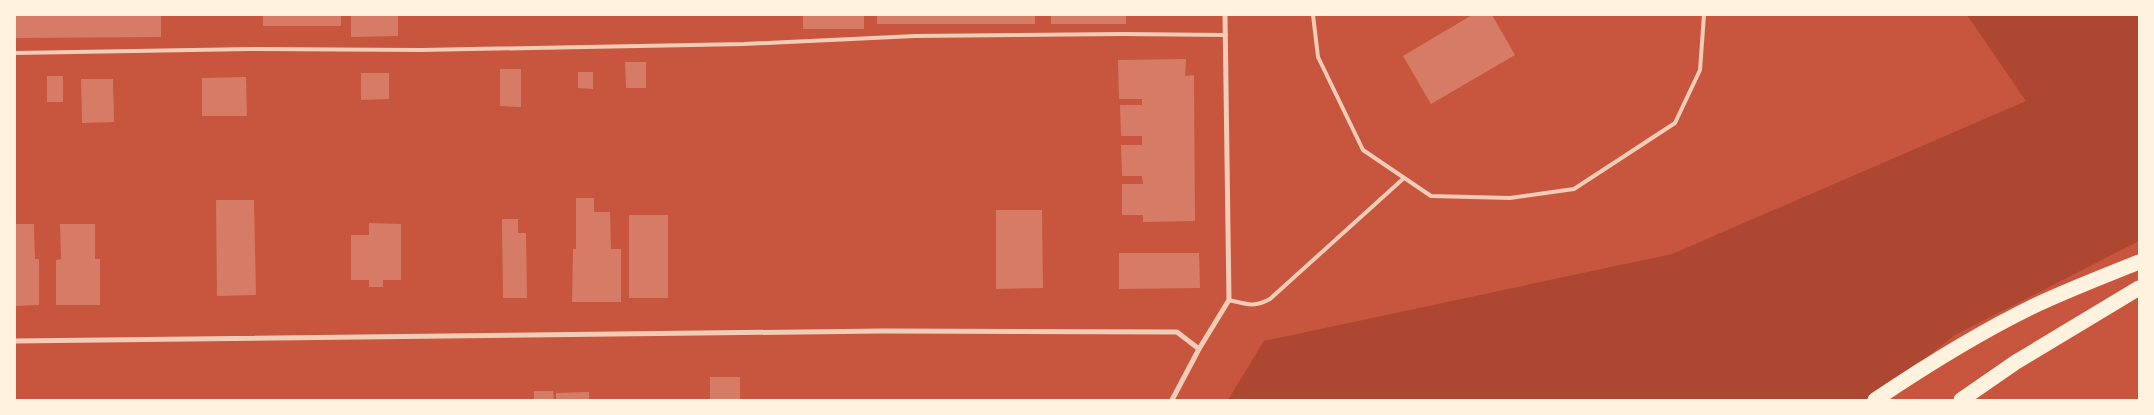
<svg xmlns="http://www.w3.org/2000/svg" width="2154" height="415" font-family="'Alegreya Sans',sans-serif">
<style>
.green{fill:#ae4732}
.building{fill:#d67c66}
.lines{fill:none;stroke-linecap:round;stroke-linejoin:round}
.service{stroke:#f1ccb7;stroke-width:4}
.minor{stroke:#f1ccb7;stroke-width:5}
.motorway{stroke:#fff3e0;stroke-width:15}
</style>
<rect width="100%" height="100%" fill="#c8553d"/>
<!-- green -->
<path class="green" d="M 1967,15 L 2139,15 L 2139,241 L 1955,335 L 1872,400 L 1228,400 L 1264,341 L 1672,254 L 2026,101 Z"/>
<!-- building -->
<path class="building" d="M 15,15 L 161,15 L 161,37 L 15,38 Z
M 263,15 L 341,15 L 341,26 L 263,26 Z
M 351,15 L 398,15 L 398,36 L 351,37 Z
M 803,15 L 864,15 L 864,29 L 803,29 Z
M 877,15 L 1035,15 L 1035,24 L 877,24 Z
M 1051,15 L 1126,15 L 1126,24 L 1051,24 Z
M 1472,15 L 1492,15 L 1515,55 L 1431,104 L 1403,56 Z
M 1186,59 L 1185,76 L 1194,75 L 1195,221 L 1143,222 L 1143,215 L 1122,215 L 1122,184 L 1143,184 L 1142,176 L 1122,176 L 1121,145 L 1142,145 L 1142,136 L 1121,136 L 1120,105 L 1142,105 L 1142,99 L 1119,99 L 1118,60 Z
M 625,62 L 646,62 L 646,88 L 626,88 Z
M 500,69 L 521,69 L 521,107 L 500,106 Z
M 578,72 L 593,72 L 593,89 L 578,88 Z
M 361,73 L 389,73 L 389,99 L 361,100 Z
M 47,76 L 63,76 L 63,102 L 47,102 Z
M 246,77 L 247,116 L 202,116 L 202,78 Z
M 81,79 L 113,79 L 114,122 L 82,123 Z
M 576,198 L 594,198 L 594,212 L 610,212 L 611,249 L 621,249 L 621,302 L 572,302 L 573,249 L 576,249 Z
M 216,200 L 254,200 L 256,295 L 217,296 Z
M 996,210 L 1042,210 L 1043,288 L 996,289 Z
M 629,215 L 668,215 L 668,298 L 629,298 Z
M 502,219 L 518,219 L 518,233 L 526,233 L 527,298 L 503,298 Z
M 369,223 L 401,224 L 401,280 L 383,280 L 383,287 L 369,287 L 369,280 L 351,280 L 351,235 L 369,235 Z
M 15,224 L 34,224 L 35,259 L 39,259 L 39,305 L 15,306 Z
M 60,224 L 95,224 L 95,259 L 100,259 L 100,305 L 56,305 L 56,260 L 61,259 Z
M 1119,253 L 1199,253 L 1200,288 L 1119,289 Z
M 710,377 L 740,377 L 740,400 L 710,400 Z
M 534,391 L 553,391 L 554,400 L 534,400 Z
M 589,392 L 589,400 L 556,400 L 556,393 Z"/>
<g class="lines">
<!-- service -->
<path class="service" d="M 1313,15 L 1318,57 L 1363,150 L 1431,196 L 1510,198 L 1574,189 L 1675,123 L 1700,70 L 1704,15
M 15,53 L 252,49 L 421,50 L 744,44 L 915,36 L 1122,34 L 1226,35
M 1229,300 C 1246,304 1254,308 1270,299 L 1404,178"/>
<!-- minor -->
<path class="minor" d="M 15,341 L 883,331 L 1177,332 L 1199,349
M 1172,400 L 1199,349 L 1229,300 L 1225,15"/>
<!-- motorway -->
<path class="motorway" d="M 1875,400 C 1927,365 1980,332 2036,305 C 2070,289 2104,276 2139,262
M 1961,400 L 2016,362 L 2139,288"/>
</g>
<!-- border -->
<rect width="2154" height="415" fill="none" stroke="#fff3e0" stroke-width="32"/>
</svg>
